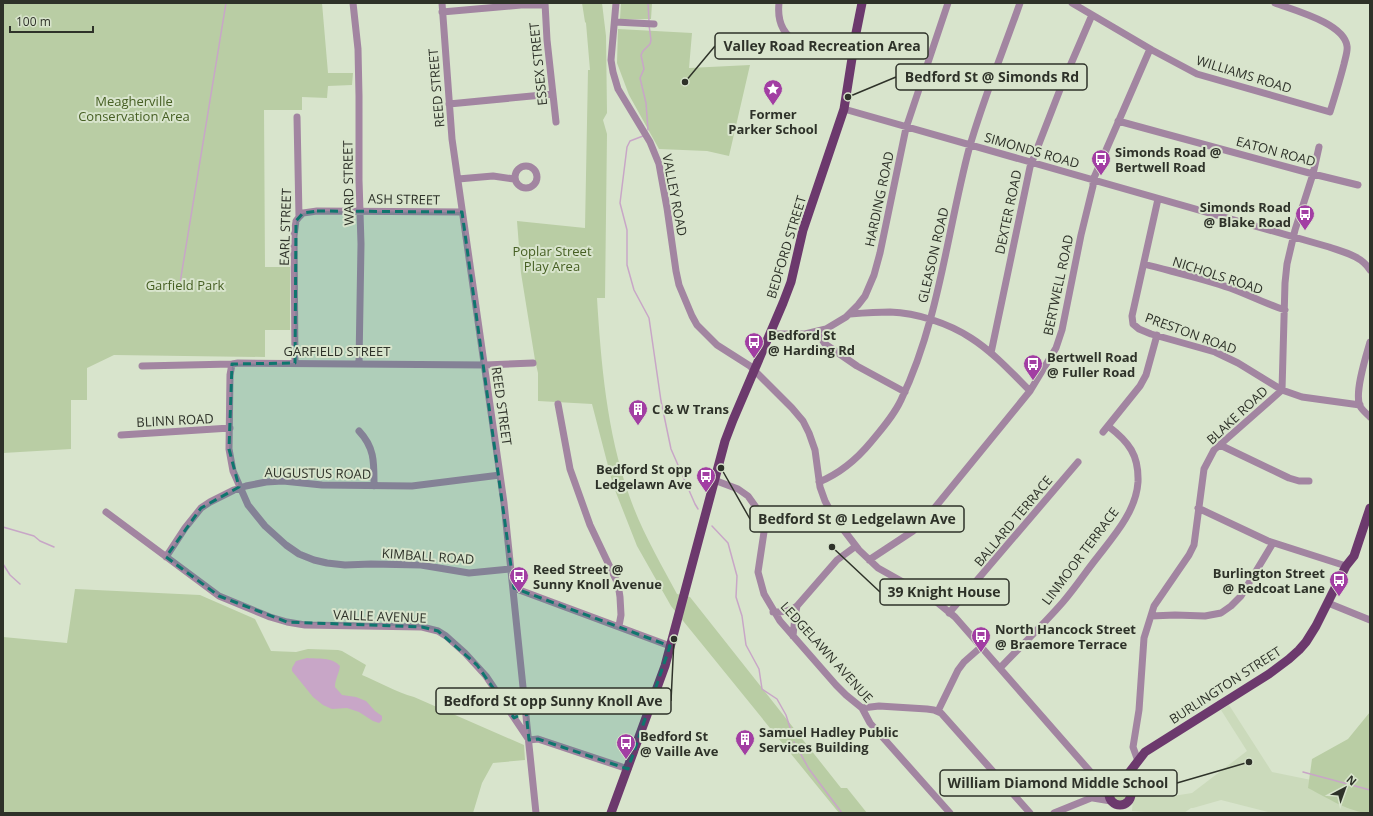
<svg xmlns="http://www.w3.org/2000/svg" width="1373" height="816" font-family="'Open Sans',sans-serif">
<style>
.built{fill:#cbdabb}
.green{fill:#b9cda4}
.water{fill:#c8a6c7}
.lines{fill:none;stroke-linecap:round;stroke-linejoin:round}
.stream{stroke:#c8a6c7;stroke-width:1.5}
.minor{stroke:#a285a1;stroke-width:7}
.major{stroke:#6c396d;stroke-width:9}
.marked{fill:#0f766e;fill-opacity:0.2;stroke:#0f766e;stroke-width:3;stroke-dasharray:8 5;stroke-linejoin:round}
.labels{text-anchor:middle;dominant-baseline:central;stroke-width:4;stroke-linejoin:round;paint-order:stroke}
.street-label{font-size:13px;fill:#2e3229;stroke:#d8e4cc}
.park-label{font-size:13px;fill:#465f23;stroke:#d8e4cc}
.poi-label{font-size:13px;font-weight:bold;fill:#2e3229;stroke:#d8e4cc;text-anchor:start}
.leader{fill:none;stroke:#2e3229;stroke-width:1.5}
.callout-dot{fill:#2e3229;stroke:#d8e4cc;stroke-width:1.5}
.callout{fill:#d8e4cc;stroke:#2e3229;stroke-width:1.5}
.callout-label{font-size:14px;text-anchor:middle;font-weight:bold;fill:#2e3229}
</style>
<rect width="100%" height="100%" fill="#d8e4cc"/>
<!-- built -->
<path class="built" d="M 1229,705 L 1272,772 L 1370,792 L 1370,813 L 1272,813 L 1221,800 L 1193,808 L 1191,808 L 1184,813 L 1159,813 L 1132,811 L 1134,788 L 1136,793 L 1140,795 L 1167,797 L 1192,793 L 1247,751 L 1221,710 Z"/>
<!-- green -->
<path class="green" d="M 3,3 L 322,3 L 328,73 L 353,73 L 352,85 L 328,86 L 327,98 L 302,97 L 302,110 L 264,110 L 265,267 L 290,267 L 290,330 L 265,330 L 265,357 L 114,355 L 87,368 L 87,400 L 71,400 L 71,449 L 3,453 Z
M 582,3 L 602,3 L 606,36 L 607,113 L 603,120 L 607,134 L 605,298 L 597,298 C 601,364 607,432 629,495 C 641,530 660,562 677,594 L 690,597 L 841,788 L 847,788 L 867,813 L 839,813 L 671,606 L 637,546 L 613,485 L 592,404 L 538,401 L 538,373 L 535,360 L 521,273 L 517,221 L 585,228 L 588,70 L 590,70 L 586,23 L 585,22 Z
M 621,3 L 652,3 L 651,19 L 620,19 Z
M 618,29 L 692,33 L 689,68 L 750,65 L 729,156 L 707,151 L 659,149 L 629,95 L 617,63 Z
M 75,589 L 200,595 L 255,619 L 271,651 L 296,652 L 308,649 L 338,650 L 342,651 L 366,665 L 362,675 C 379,682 396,692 414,697 L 524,745 L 525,760 L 493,763 L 482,783 L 473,813 L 3,813 L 3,637 L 67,643 Z
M 1370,712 L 1370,813 C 1350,813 1326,797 1308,788 L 1312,759 L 1348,739 Z
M1112 794a7 7 0 1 1 14 0a7 7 0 1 1-14 0Z"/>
<!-- water -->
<path class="water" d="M 307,658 C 318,659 332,657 340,666 C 339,674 335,679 335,687 L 342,695 L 356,697 L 366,701 L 375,711 L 382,716 L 382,720 L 379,723 L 373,721 L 359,712 L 347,708 L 332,709 L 323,705 L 313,697 L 292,671 L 292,668 L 296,661 Z"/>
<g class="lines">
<!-- stream -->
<path class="stream" d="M 648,3 L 649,21
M 648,130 L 646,103 L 640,78 L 644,69 L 641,55 L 643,51 L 650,44 L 651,40 L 649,25
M 643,136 L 630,141 L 627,147 L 620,203 L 627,230 L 627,265 L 634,290 L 649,318 L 661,401 L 671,449 L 695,504 L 698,509
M 180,283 L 226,3
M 712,526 L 728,543 L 737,576 L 736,597 L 742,616 L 746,645 L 759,669 L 762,689 L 777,699 L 786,715 L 792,734
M 3,527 L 34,536 L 40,541 L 54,547
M 3,564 L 10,575 L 20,584
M 794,742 L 809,769 L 842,813
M 1303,772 L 1370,790"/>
<!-- minor -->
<path class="minor" d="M 353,3 L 358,49 L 359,96 L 359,180 L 361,244 L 359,363
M 442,3 L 452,139 L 504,503 L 536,813
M 545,3 L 547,40 L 556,122
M 616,3 L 611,60 L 613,72 L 618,89 L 650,142 L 659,164 L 667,208 L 676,271 L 679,285 L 692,316 L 697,325 L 717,345 L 750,366 L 792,408 L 803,421 L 809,433 L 815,450 L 820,487 L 825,501 L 833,516 L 859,550 L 878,568 L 926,595 L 938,603 L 955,617 L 1109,793
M 779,3 C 774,50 820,49 853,53
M 1072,3 L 1152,50 L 1197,74 L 1330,112 C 1335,96 1340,80 1344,64 C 1345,59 1348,51 1347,46 C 1344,23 1293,10 1275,3
M 442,12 L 521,5 L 545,5
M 615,22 L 654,24
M 449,104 L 553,94
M 844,109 L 1329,247 C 1343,252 1362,256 1370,270
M 1118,121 L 1313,174 L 1358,185
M515 177a11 11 0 1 1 22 0a11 11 0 1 1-22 0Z
M 458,179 L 493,176 L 514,179
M 1158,199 L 1132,316 L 1133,324 L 1139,329 L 1151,334 L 1215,352 L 1238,363 L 1282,390 L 1302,397 L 1360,405
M 299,217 L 303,213 L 317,211 L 462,212
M 1144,264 C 1173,272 1202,278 1230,288 C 1249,295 1266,304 1285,310
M 850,314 C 863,313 877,312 890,312 C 917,313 948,323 971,338 C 993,352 1012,373 1030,391
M 817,332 L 825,344 L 857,366 L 905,392
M 770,334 L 805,334 L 826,329 L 846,317 L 858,305 L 865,296 L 874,275 L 880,253 L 906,128 L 948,3
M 1370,342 C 1366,356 1354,393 1360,406 C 1362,410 1367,414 1370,417
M 991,353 L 1030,167 L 1061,87 L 1092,15
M 295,363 L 294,236 L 296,221 L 299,217 L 297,117
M 232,364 L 230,375 L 229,449 L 233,471 L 248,505 L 265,526 L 286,545 L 299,554 L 314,560 L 327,563 L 345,565 L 371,564 L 421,565 L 469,573 L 511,569
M 142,366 L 232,364 L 238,363 L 485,365 L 533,363
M 558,404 L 570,469 L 590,525 L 618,584 L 620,597 L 621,615 L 619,626
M 359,431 C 375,448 374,463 374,486
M 1103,432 L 1140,386 L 1146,375 L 1157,335
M 121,435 L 230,428
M 1220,445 L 1289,478 L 1299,481 L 1309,481
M 714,480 L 738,489 L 748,496 L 758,510 L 762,521 L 764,532 L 758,572 L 764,594 L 780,621 L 836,685 L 846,695 L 862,708 L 870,723 L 950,813
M 819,482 C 841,473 857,459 871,442 C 882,429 894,415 901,400 C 939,321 947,232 969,149 C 983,99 1003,52 1020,3
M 1198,508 L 1268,541 L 1346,566
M 106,512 L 219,596 L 270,617 L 287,622 L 305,625 L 422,627 L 438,631 L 446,636 L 465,653 L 486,676 L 529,740 L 538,739 L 628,769
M 166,557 L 185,528 L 201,508 L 210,502 L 234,490 L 246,486 L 266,482 L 283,481 L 322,485 L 412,486 L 500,475
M 869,560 L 913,531 L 928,516 L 1030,391 L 1056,348 L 1062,330 L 1081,235 L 1093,186 L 1093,180 L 1150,49
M 514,588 L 670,646
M 1328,603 L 1370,620
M 773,612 C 783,612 789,612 797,606 L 837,560 L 856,546
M 949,613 L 1078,462
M 1151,616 L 1175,615 L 1205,616 L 1221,613 L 1231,606 L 1241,596 L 1273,543
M 793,636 L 795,616 L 797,606
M 1000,668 C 1021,646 1043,625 1063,602 C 1075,588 1085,573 1096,559 C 1113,537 1136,512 1138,482 C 1139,455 1129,442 1108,426
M 862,708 L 879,706 L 927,709 L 934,710 L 941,713 L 1030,813
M 938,711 L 958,670 L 964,662 L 981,647
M 1138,761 L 1133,747 L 1139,710 L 1144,638 L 1154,606 L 1189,555 L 1194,545 L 1204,469 L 1214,450 L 1282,390 L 1285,283 L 1287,264 L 1295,230 L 1313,174 L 1319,147
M 1102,784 L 1105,784 L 1113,786
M 1093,798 L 1111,801
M 1054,813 L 1091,798 L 1097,794 L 1109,794"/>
<!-- major -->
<path class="major" d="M1109 794a11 11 0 1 1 22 0a11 11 0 1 1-22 0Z
M 1119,784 L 1125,778 L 1145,752 L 1269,674 L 1289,659 L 1299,650 L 1306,642 L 1316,626 L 1346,566 L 1354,556 L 1370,508
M 611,813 L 665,666 L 725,441 L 733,420 L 783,303 L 791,282 L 803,230 L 844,109 L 856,33 L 862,3"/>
</g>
<!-- marked area -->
<path class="marked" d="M 317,211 L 462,212 L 514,588 L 670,646 L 628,769 L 538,739 L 529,740 L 526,712 L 514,718 L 477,665 L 438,631 L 422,627 L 287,622 L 219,596 L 166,557 L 201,508 L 239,487 L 229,449 L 232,364 L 295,363 L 296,221 L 303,213 Z"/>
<!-- icons -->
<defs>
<symbol id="sight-pin" viewBox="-11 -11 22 30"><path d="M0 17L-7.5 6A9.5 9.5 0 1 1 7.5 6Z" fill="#a23ea3" stroke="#d8e4cc"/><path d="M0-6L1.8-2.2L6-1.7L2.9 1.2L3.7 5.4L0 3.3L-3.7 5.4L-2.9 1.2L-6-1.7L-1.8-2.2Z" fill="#fff"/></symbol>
<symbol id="bus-pin" viewBox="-11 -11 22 30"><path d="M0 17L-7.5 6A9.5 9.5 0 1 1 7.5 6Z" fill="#a23ea3" stroke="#d8e4cc"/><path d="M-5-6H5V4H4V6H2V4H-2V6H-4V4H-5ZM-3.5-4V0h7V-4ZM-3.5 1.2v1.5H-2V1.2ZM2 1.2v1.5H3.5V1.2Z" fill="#fff"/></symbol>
<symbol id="building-pin" viewBox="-11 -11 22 30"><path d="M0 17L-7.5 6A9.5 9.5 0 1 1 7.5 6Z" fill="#a23ea3" stroke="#d8e4cc"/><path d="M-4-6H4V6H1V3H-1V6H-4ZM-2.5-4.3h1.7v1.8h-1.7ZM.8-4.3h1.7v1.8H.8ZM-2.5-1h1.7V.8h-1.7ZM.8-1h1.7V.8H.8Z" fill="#fff"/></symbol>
</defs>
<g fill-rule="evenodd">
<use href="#sight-pin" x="762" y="78" width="22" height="30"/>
<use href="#bus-pin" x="1090" y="148" width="22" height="30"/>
<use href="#bus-pin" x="1294" y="203" width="22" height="30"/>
<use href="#bus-pin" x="743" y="331" width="22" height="30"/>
<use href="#bus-pin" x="1022" y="353" width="22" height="30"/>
<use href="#building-pin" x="627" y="398" width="22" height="30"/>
<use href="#bus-pin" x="695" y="465" width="22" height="30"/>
<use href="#bus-pin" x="508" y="565" width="22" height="30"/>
<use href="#bus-pin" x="1328" y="569" width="22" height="30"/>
<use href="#bus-pin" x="970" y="625" width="22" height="30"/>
<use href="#building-pin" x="734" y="728" width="22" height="30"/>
<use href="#bus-pin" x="615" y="732" width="22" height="30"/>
</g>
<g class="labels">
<!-- street labels -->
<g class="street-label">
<text transform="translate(538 64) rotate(-96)">ESSEX STREET</text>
<text transform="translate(1244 74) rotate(17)">WILLIAMS ROAD</text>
<text transform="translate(436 88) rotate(-95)">REED STREET</text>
<text transform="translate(1032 150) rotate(16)">SIMONDS ROAD</text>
<text transform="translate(1276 151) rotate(15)">EATON ROAD</text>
<text transform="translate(348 183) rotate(-91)">WARD STREET</text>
<text transform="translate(675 195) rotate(79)">VALLEY ROAD</text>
<text transform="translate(404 199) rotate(1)">ASH STREET</text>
<text transform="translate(879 199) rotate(-78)">HARDING ROAD</text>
<text transform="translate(1008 212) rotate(-78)">DEXTER ROAD</text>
<text transform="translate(285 227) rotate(-88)">EARL STREET</text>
<text transform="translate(786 247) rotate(-73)">BEDFORD STREET</text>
<text transform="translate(933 255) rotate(-77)">GLEASON ROAD</text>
<text transform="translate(1218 275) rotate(18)">NICHOLS ROAD</text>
<text transform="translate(1058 285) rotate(-78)">BERTWELL ROAD</text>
<text transform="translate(1191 333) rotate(20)">PRESTON ROAD</text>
<text x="337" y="351">GARFIELD STREET</text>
<text transform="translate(502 406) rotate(82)">REED STREET</text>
<text transform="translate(1237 415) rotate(-43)">BLAKE ROAD</text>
<text transform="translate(175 420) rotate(-3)">BLINN ROAD</text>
<text transform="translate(318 473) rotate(1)">AUGUSTUS ROAD</text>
<text transform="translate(1013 521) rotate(-50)">BALLARD TERRACE</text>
<text transform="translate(428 556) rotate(4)">KIMBALL ROAD</text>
<text transform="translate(1080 556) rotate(-53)">LINMOOR TERRACE</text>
<text transform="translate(380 616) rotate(2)">VAILLE AVENUE</text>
<text transform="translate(827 652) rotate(48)">LEDGELAWN AVENUE</text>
<text transform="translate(1225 685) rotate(-33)">BURLINGTON STREET</text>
</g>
<!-- park labels -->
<g class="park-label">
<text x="134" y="101">Meagherville<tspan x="134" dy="15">Conservation Area</tspan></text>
<text x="552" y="251">Poplar Street<tspan x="552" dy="15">Play Area</tspan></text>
<text x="185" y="285">Garfield Park</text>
</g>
<!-- poi labels -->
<g class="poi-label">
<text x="773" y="114" text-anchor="middle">Former<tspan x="773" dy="15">Parker School</tspan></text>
<text x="1115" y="152">Simonds Road @<tspan x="1115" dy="15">Bertwell Road</tspan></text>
<text x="1291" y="207" text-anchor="end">Simonds Road<tspan x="1291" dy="15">@ Blake Road</tspan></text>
<text x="768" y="335">Bedford St<tspan x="768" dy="15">@ Harding Rd</tspan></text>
<text x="1047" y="357">Bertwell Road<tspan x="1047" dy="15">@ Fuller Road</tspan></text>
<text x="652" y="409">C &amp; W Trans</text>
<text x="692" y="469" text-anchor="end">Bedford St opp<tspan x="692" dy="15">Ledgelawn Ave</tspan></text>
<text x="533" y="569">Reed Street @<tspan x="533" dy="15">Sunny Knoll Avenue</tspan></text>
<text x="1325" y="573" text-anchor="end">Burlington Street<tspan x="1325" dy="15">@ Redcoat Lane</tspan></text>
<text x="995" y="629">North Hancock Street<tspan x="995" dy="15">@ Braemore Terrace</tspan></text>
<text x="759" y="732">Samuel Hadley Public<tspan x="759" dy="15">Services Building</tspan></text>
<text x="640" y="736">Bedford St<tspan x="640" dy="15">@ Vaille Ave</tspan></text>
</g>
</g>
<!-- callouts -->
<path class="leader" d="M685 82L715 46M848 97L896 77M721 468L750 519M832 547L880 592M674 639L671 701M1249 762L1177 783"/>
<g class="callout-dot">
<circle cx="685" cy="82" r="4"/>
<circle cx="848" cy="97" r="4"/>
<circle cx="721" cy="468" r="4"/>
<circle cx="832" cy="547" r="4"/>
<circle cx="674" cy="639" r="4"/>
<circle cx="1249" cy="762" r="4"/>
</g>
<g class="callout">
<rect x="715" y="33" width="213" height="26" rx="4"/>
<rect x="896" y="64" width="191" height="26" rx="4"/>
<rect x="750" y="506" width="214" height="26" rx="4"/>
<rect x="880" y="579" width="129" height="26" rx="4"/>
<rect x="436" y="688" width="235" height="26" rx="4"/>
<rect x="940" y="770" width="237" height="26" rx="4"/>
</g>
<g class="callout-label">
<text x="822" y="51">Valley Road Recreation Area</text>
<text x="992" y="82">Bedford St @ Simonds Rd</text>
<text x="857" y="524">Bedford St @ Ledgelawn Ave</text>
<text x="944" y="597">39 Knight House</text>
<text x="553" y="706">Bedford St opp Sunny Knoll Ave</text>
<text x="1058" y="788">William Diamond Middle School</text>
</g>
<!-- border -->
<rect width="1373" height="816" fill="none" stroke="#2e3229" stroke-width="8"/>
<!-- north arrow -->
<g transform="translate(1345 788) rotate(41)" stroke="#d8e4cc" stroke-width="3" paint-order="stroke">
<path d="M0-3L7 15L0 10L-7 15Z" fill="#2e3229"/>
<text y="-6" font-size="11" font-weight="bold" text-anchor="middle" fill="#2e3229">N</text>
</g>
<!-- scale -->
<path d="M10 26v6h83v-6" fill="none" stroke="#2e3229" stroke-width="2"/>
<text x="16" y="26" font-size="12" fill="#2e3229" stroke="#d8e4cc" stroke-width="3" paint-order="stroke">100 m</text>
</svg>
